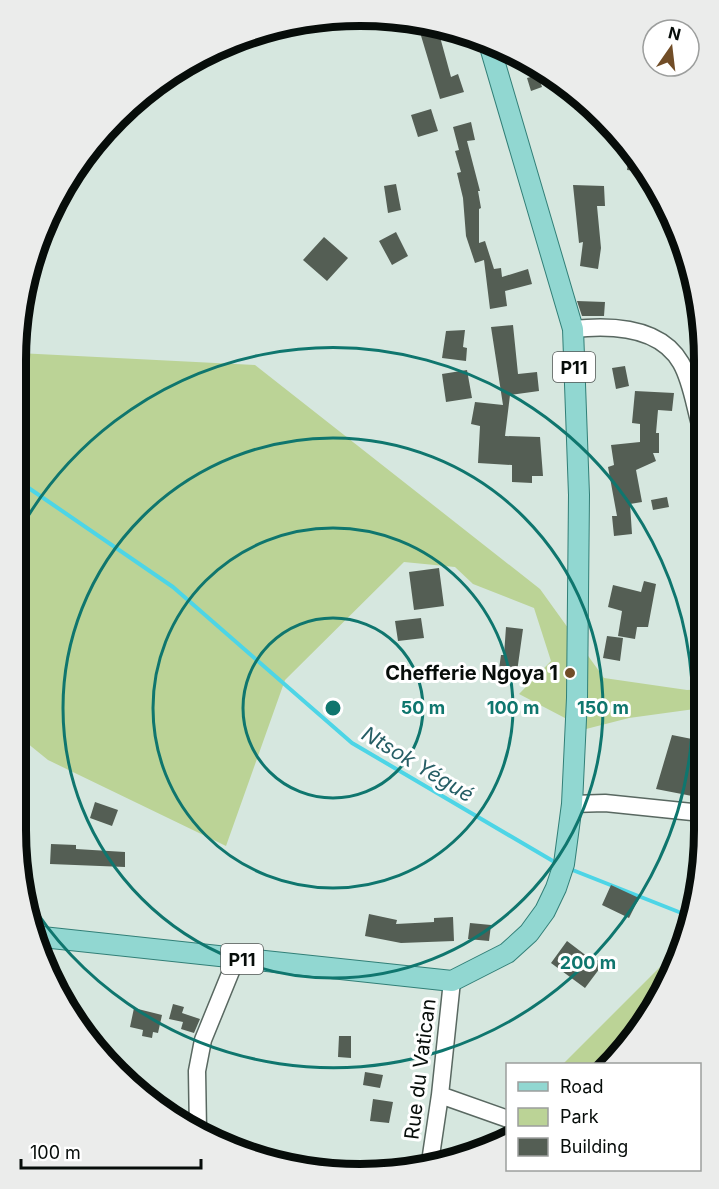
<svg xmlns="http://www.w3.org/2000/svg" width="719" height="1189" font-family="Inter,sans-serif">
<style>
.green{fill:#bbd396}
.lines{fill:none;stroke-linecap:round;stroke-linejoin:round}
.stream{stroke:#4dd5e6;stroke-width:4}
.building{fill:#545e54}
.minor-casing{stroke:#596861;stroke-width:19}
.major-casing{stroke:#317f77;stroke-width:22}
.minor{stroke:#fff;stroke-width:16}
.major{stroke:#91d7d1;stroke-width:20}
.ring{fill:none;stroke:#0f766e;stroke-width:3}
.poi-dot{fill:#714d27;stroke:#fff;stroke-width:2}
.labels{text-anchor:middle;dominant-baseline:central;stroke-width:6;stroke-linejoin:round;paint-order:stroke}
.shield{fill:#fff;stroke:#515654;stroke-width:1.5}
.shield-label{font-size:18px;font-weight:bold;fill:#070d0a}
.poi-label{font-size:20px;font-weight:bold;fill:#070d0a;stroke:#fff;text-anchor:end}
.street-label{font-size:20px;fill:#070d0a;stroke:#fff}
.water-label{font-size:21px;font-style:italic;fill:#265e65;stroke:#fff}
.rim{fill:none;stroke:#070d0a;stroke-width:8}
.centre{fill:#0f766e;stroke:#fff;stroke-width:3}
.ring-label{font-size:18px;text-anchor:middle;font-weight:bold;fill:#0f766e;stroke:#fff;stroke-width:6;stroke-linejoin:round;paint-order:stroke}
</style>
<rect width="100%" height="100%" fill="#d6e7df"/>
<!-- green -->
<path class="green" d="M 18,353 L 255,365 L 540,589 L 604,678 L 687,690 L 702,689 L 702,708 L 629,718 L 586,729 L 519,694 L 551,661 L 534,608 L 473,584 L 455,567 L 404,562 L 285,680 L 226,846 L 48,760 L 16,734 Z
M 672,955 L 680,955 L 678,961 L 633,1039 L 607,1064 L 563,1064 Z"/>
<g class="lines">
<!-- stream -->
<path class="stream" d="M 17,480 L 173,587 L 352,743 L 558,864
M 570,869 L 689,916"/>
</g>
<!-- building -->
<path class="building" d="M 431,26 L 437,26 L 451,77 L 458,74 L 464,92 L 440,99 L 419,29 Z
M 538,75 L 542,87 L 531,91 L 527,78 Z
M 566,85 L 569,86 L 586,106 L 575,110 Z
M 431,109 L 438,131 L 418,137 L 411,115 Z
M 471,122 L 475,140 L 467,141 L 480,191 L 478,191 L 481,208 L 479,209 L 479,243 L 485,241 L 494,269 L 501,268 L 502,277 L 528,269 L 532,284 L 505,291 L 507,306 L 490,309 L 484,260 L 475,263 L 466,236 L 463,198 L 457,173 L 461,172 L 455,151 L 459,150 L 453,127 Z
M 629,155 L 635,161 L 644,172 L 627,170 Z
M 396,184 L 401,210 L 388,213 L 384,186 Z
M 573,185 L 604,186 L 605,206 L 597,206 L 601,248 L 598,269 L 580,266 L 583,242 L 579,243 Z
M 396,232 L 408,256 L 392,265 L 379,241 Z
M 324,237 L 348,258 L 327,281 L 303,260 Z
M 577,301 L 605,302 L 604,316 L 582,316 Z
M 513,325 L 518,374 L 537,372 L 539,391 L 510,395 L 505,436 L 540,437 L 543,476 L 532,476 L 532,483 L 512,482 L 512,465 L 478,463 L 480,426 L 471,424 L 475,402 L 503,405 L 491,327 Z
M 465,330 L 463,347 L 467,348 L 466,361 L 442,358 L 446,331 Z
M 625,366 L 629,386 L 616,389 L 612,368 Z
M 467,370 L 472,398 L 446,402 L 442,374 Z
M 635,391 L 674,393 L 672,411 L 658,410 L 656,433 L 659,433 L 659,453 L 653,453 L 656,461 L 636,470 L 642,502 L 630,504 L 632,534 L 614,536 L 612,516 L 617,516 L 608,467 L 614,465 L 611,445 L 640,442 L 640,424 L 632,423 Z
M 667,497 L 669,507 L 653,510 L 651,500 Z
M 439,568 L 444,606 L 414,610 L 409,572 Z
M 644,581 L 656,584 L 648,627 L 637,627 L 635,639 L 618,636 L 622,611 L 608,607 L 613,585 L 641,592 Z
M 421,618 L 424,638 L 398,641 L 395,621 Z
M 506,627 L 523,629 L 517,672 L 499,669 L 501,655 L 504,655 Z
M 607,636 L 623,638 L 620,661 L 603,658 Z
M 672,735 L 702,741 L 702,759 L 692,796 L 656,789 Z
M 95,802 L 118,810 L 112,826 L 90,818 Z
M 51,844 L 76,845 L 76,849 L 125,852 L 125,867 L 50,864 Z
M 611,885 L 639,898 L 629,918 L 602,905 Z
M 369,914 L 397,920 L 396,924 L 434,922 L 434,918 L 453,917 L 454,941 L 401,943 L 365,936 Z
M 470,923 L 491,925 L 489,941 L 468,939 Z
M 567,941 L 592,960 L 594,958 L 603,964 L 585,988 L 551,963 Z
M 173,1004 L 184,1007 L 182,1013 L 200,1019 L 194,1033 L 181,1029 L 183,1022 L 169,1019 Z
M 134,1008 L 162,1015 L 158,1033 L 153,1032 L 152,1038 L 142,1036 L 143,1030 L 130,1027 Z
M 339,1036 L 351,1036 L 351,1058 L 338,1057 Z
M 365,1072 L 383,1075 L 380,1088 L 363,1085 Z
M 373,1099 L 393,1102 L 389,1123 L 370,1121 Z"/>
<g class="lines">
<defs>
<path id="minor" d="M 573,329 C 610,325 660,326 681,363 C 693,384 695,412 703,434
M 572,804 L 605,803 L 692,812 L 701,815
M 440,1095 L 508,1119
M 198,1131 L 197,1071 L 203,1040 L 236,959
M 430,1162 L 440,1095 L 452,981"/>
<path id="major" d="M 33,936 L 452,981 L 507,953 L 529,933 L 545,911 L 556,888 L 564,864 L 572,804 L 577,698 L 579,495 L 573,329 L 490,47"/>
</defs>
<!-- minor casing -->
<use href="#minor" class="minor-casing"/>
<!-- major casing -->
<use href="#major" class="major-casing"/>
<!-- minor -->
<use href="#minor" class="minor"/>
<!-- major -->
<use href="#major" class="major"/>
</g>
<!-- distance rings -->
<g class="ring">
<circle cx="333" cy="708" r="90"/>
<circle cx="333" cy="708" r="180"/>
<circle cx="333" cy="708" r="270"/>
<path d="M18 533A360 360 0 1 1 26 896"/>
</g>
<!-- markers -->
<circle class="poi-dot" cx="570" cy="673" r="6"/>
<g class="labels">
<!-- shield labels -->
<g class="shield">
<rect x="553" y="352" width="42" height="30" rx="4.5"/>
<rect x="221" y="944" width="42" height="30" rx="4.5"/>
</g>
<g class="shield-label">
<text x="574" y="367">P11</text>
<text x="242" y="959">P11</text>
</g>
<!-- poi labels -->
<g class="poi-label">
<text x="558" y="673">Chefferie Ngoya 1</text>
</g>
<!-- street labels -->
<g class="street-label">
<text transform="translate(420 1069) rotate(-83)">Rue du Vatican</text>
</g>
<!-- water labels -->
<g class="water-label">
<text transform="translate(418 764) rotate(31)">Ntsok Yégué</text>
</g>
</g>
<!-- crop -->
<path d="M0 0H719V1189H0ZM360 26H360A334 334 0 0 1 694 360V830A334 334 0 0 1 360 1164H360A334 334 0 0 1 26 830V360A334 334 0 0 1 360 26Z" fill="#ebeceb" fill-rule="evenodd"/>
<path class="rim" d="M360 26H360A334 334 0 0 1 694 360V830A334 334 0 0 1 360 1164H360A334 334 0 0 1 26 830V360A334 334 0 0 1 360 26Z"/>
<circle cx="333" cy="708" r="9" class="centre"/>
<g class="ring-label">
<text x="423" y="714">50 m</text>
<text x="513" y="714">100 m</text>
<text x="603" y="714">150 m</text>
<text x="588" y="969">200 m</text>
</g>
<!-- legend -->
<rect x="506" y="1063" width="195" height="108" fill="#ffffff" stroke="#9c9e9d" stroke-width="1.5"/>
<rect x="518" y="1082" width="30" height="9" fill="#91d7d1" stroke="#9c9e9d" stroke-width="1.5"/>
<text x="560" y="1093" font-size="18" fill="#070d0a">Road</text>
<rect x="518" y="1108" width="30" height="18" fill="#bbd396" stroke="#9c9e9d" stroke-width="1.5"/>
<text x="560" y="1123" font-size="18" fill="#070d0a">Park</text>
<rect x="518" y="1138" width="30" height="18" fill="#545e54" stroke="#9c9e9d" stroke-width="1.5"/>
<text x="560" y="1153" font-size="18" fill="#070d0a">Building</text>
<!-- north arrow -->
<g transform="translate(671 48) rotate(14)"><circle r="28" fill="#ffffff" stroke="#9c9e9d" stroke-width="1.5"/>
<path d="M0-4.5L10 22L0 15L-10 22Z" fill="#714d27"/>
<text y="-9" font-size="16" font-weight="bold" text-anchor="middle" fill="#070d0a">N</text>
</g>
<!-- scale -->
<path d="M21 1159v9h180v-9" fill="none" stroke="#070d0a" stroke-width="3"/>
<text x="30" y="1159" font-size="18" fill="#070d0a" stroke="#ffffff" stroke-width="4.5" paint-order="stroke">100 m</text>
</svg>
